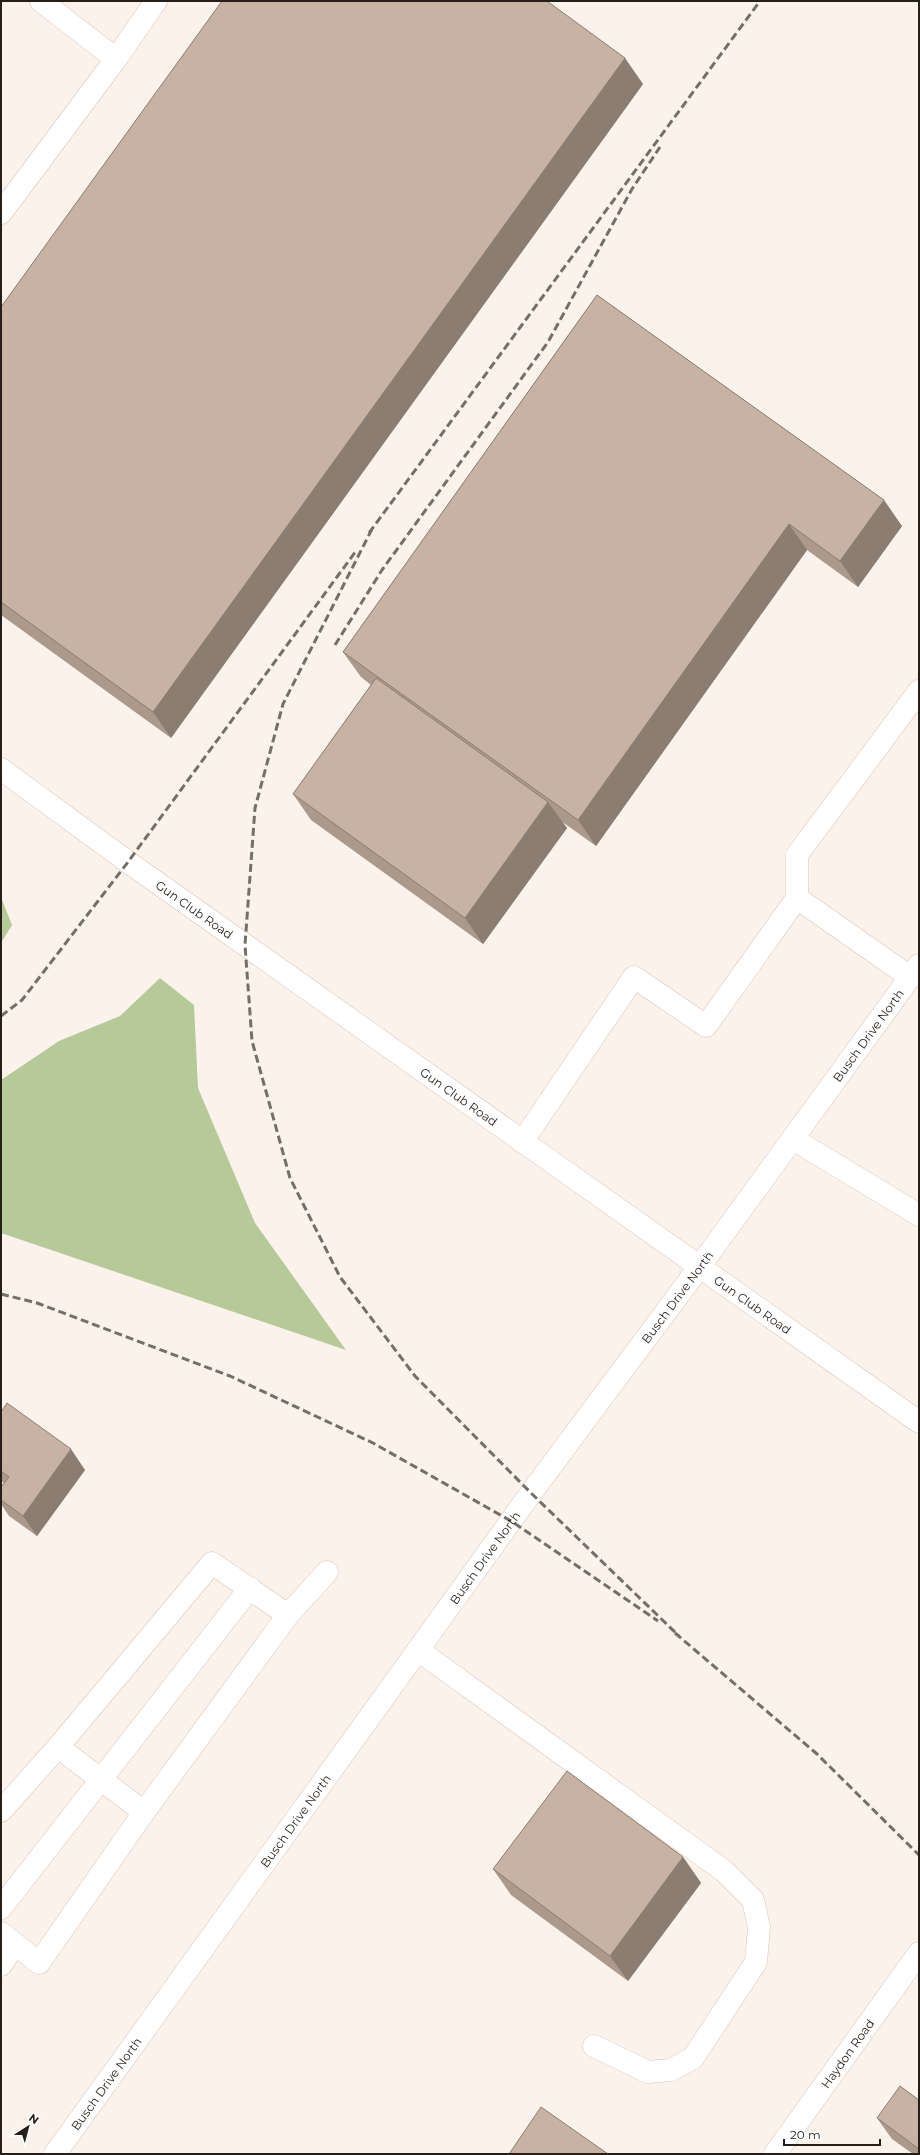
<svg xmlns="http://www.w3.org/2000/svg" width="920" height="2155" font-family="Montserrat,sans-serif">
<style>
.forest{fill:#b6ca99}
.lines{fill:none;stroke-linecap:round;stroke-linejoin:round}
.minor-casing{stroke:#dac4b5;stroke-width:23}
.minor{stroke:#fff;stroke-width:22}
.rail{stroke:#776e68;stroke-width:3;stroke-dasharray:8 4;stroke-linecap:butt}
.wall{fill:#ab998c}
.shaded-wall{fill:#8b7d72}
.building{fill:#c7b2a3;stroke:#8b7d72}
.labels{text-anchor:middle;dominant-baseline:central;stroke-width:3.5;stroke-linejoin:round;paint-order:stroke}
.street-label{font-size:12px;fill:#261e18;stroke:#fff}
</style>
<rect width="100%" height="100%" fill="#fcf2ec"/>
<!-- forest -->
<path class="forest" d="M 1,897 L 12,925 L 1,943 Z
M 160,978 L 194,1005 L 198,1088 L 255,1223 L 346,1350 L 1,1233 L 1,1080 L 59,1041 L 120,1016 Z"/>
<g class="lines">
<defs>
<g id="minor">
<path d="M 41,1 L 116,59"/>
<path d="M 1,213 L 116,59 L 156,1"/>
<path id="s1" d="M 1,769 L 128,862 L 919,1422"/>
<path d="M 797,898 L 797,855 L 919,691"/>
<path d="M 793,1139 L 919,1215"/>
<path d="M 522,1142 L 634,977 L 706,1026 L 797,898 L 910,977"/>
<path d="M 418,1650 L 724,1871 L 753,1900 L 759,1927 L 756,1962 L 693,2058 L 671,2070 L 648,2072 L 594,2046"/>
<path d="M 58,1747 L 144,1812"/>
<path d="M 1,1811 L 58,1747 L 212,1563 L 288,1615"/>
<path d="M 1,1908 L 250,1588"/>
<path d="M 1,1933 L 39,1963 L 144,1812 L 288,1615 L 327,1572"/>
<path d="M 1,1965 L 15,1944"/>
<path id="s2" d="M 55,2154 L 531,1493 L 700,1266 L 919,965"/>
<path id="s3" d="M 775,2154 L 919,1953"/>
</g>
</defs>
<!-- minor casing -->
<use href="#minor" class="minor-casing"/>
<!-- minor -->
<use href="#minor" class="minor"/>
<!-- rail -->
<path class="rail" d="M 372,529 L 283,704 L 255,808 L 245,945 L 252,1041 L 290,1178 L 340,1277 L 415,1376 L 531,1493 L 679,1636
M 369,533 L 760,1
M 335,645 L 382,570 L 548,342 L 632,189 L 660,147
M 1,1016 L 22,1000 L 128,862 L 356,551
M 1,1294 L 37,1303 L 230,1376 L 373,1443 L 511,1521 L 658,1621
M 675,1633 L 817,1754 L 919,1855"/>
</g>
<!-- wall -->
<path class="wall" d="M 643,84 L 171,738 L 1,615 L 1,307 Z
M 597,295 L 902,526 L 858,587 L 807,550 L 596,846 L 561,821 L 567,828 L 483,944 L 311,820 L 293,794 L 371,685 L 361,677 L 343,652 Z
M 1,1412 L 85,1470 L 37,1536 L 9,1516 L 1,1504 L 1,1487 L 4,1483 L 1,1481 Z
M 683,1857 L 701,1883 L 628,1981 L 511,1895 L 493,1869 Z
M 919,2100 L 919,2154 L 913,2154 L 892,2139 L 877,2118 Z"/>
<!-- shaded-wall -->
<path class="shaded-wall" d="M 625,58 L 643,84 L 171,738 L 153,712 Z
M 884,500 L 902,526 L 858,587 L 840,561 Z
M 789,524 L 807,550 L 596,846 L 578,820 Z
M 548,802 L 567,828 L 483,944 L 465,918 Z
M 71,1449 L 85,1470 L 37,1536 L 23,1516 Z
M 683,1857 L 701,1883 L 628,1981 L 610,1956 Z"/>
<!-- building -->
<path class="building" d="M 222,1 L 547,1 L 625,58 L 153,712 L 1,602 L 1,307 Z
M 597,295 L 884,500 L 840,561 L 789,524 L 578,820 L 343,652 Z
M 376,678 L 548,802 L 465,918 L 293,794 Z
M 7,1403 L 71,1449 L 23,1516 L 1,1500 L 1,1487 L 9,1477 L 1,1471 L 1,1412 Z
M 567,1771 L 683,1857 L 610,1956 L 493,1869 Z
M 900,2086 L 919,2100 L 919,2149 L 877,2118 Z
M 541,2107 L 608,2154 L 509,2154 Z"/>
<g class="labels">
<!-- street labels -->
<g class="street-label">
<text stroke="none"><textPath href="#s1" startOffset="239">Gun Club Road</textPath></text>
<text stroke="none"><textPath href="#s2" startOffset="1383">Busch Drive North</textPath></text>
<text stroke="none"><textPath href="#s1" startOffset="563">Gun Club Road</textPath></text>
<text stroke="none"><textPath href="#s2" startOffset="1059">Busch Drive North</textPath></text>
<text stroke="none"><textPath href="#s1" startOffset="923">Gun Club Road</textPath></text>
<text stroke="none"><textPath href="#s2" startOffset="735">Busch Drive North</textPath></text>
<text stroke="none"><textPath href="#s2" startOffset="411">Busch Drive North</textPath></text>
<text stroke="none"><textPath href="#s3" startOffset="124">Haydon Road</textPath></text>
<text stroke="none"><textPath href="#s2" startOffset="87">Busch Drive North</textPath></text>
</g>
</g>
<!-- border -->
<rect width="920" height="2155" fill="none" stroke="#261e18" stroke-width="4"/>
<!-- north arrow -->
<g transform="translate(28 2127) rotate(36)" stroke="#ffffff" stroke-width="3" paint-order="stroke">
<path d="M0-3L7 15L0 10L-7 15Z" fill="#261e18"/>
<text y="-6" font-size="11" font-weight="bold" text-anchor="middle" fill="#261e18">N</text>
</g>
<!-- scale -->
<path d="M784 2139v6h96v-6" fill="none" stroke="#261e18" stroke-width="2"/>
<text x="790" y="2139" font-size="12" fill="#261e18" stroke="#ffffff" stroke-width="3" paint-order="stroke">20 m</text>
</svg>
